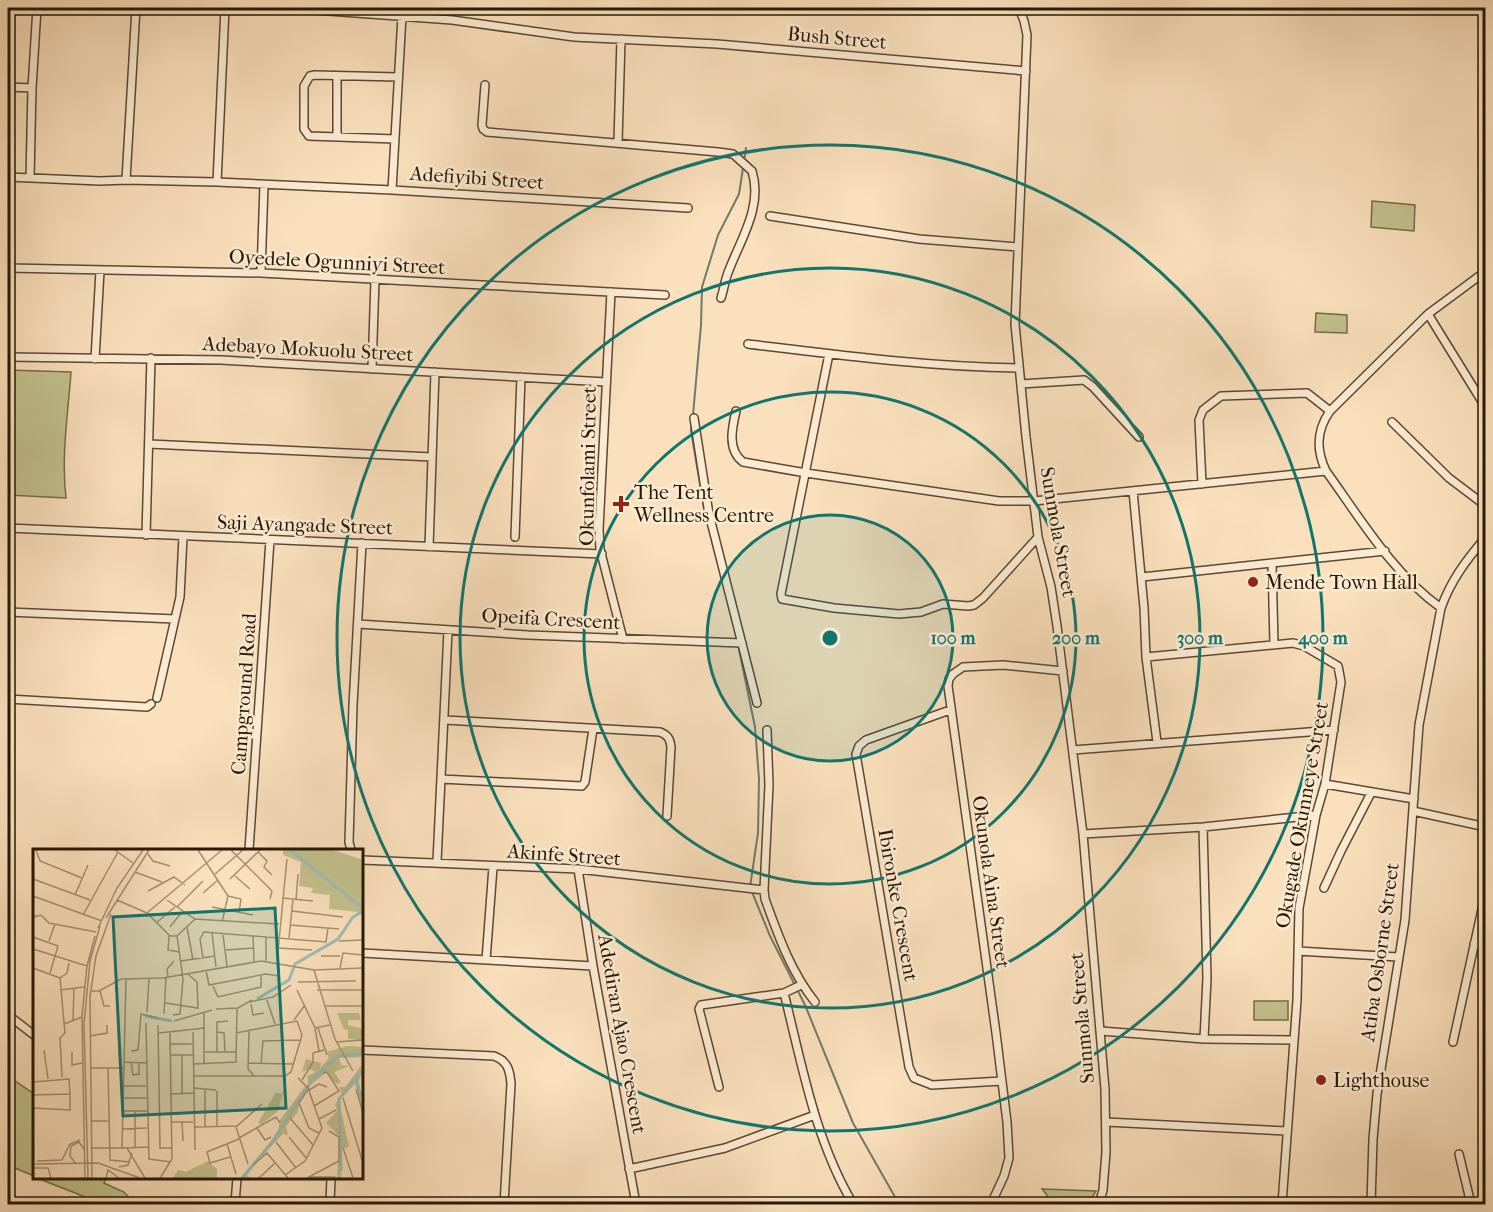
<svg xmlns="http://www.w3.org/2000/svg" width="1493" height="1212" font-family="'IM FELL French Canon',serif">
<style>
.green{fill:#c2c18d;stroke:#756c48;stroke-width:1.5}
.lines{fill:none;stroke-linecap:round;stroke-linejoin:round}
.stream{stroke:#6f7b6d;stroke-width:2}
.street-casing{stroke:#5c4931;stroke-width:10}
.street{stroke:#fcebd3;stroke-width:7}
.ring{fill:none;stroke:#0f766e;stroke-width:3}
.poi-dot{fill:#8f2418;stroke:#fcebd3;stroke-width:2}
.labels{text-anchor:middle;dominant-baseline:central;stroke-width:5;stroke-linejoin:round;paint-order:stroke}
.street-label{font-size:20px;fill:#281703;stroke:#fcebd3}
.poi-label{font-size:20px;fill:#281703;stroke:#fcebd3;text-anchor:start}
.inset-river{fill:none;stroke:#9ebdb4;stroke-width:3}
.inset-road{fill:none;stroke:#a69072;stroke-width:1.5}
.view{fill:#0f766e;fill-opacity:0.15;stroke:#0f766e;stroke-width:3}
.inset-edge{fill:none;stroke:#281703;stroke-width:3}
.centre{fill:#0f766e;stroke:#fcebd3;stroke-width:3}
.ring-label{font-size:18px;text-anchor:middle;font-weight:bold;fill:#0f766e;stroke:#fcebd3;stroke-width:5;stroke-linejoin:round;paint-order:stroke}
</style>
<rect width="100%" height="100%" fill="#fae0bc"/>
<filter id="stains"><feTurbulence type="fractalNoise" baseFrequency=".00333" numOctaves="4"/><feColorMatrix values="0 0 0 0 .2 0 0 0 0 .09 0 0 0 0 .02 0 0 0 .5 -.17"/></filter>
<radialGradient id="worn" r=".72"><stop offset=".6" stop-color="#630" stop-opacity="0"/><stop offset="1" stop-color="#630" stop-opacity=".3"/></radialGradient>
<!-- green -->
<path class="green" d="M 1372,201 L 1415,205 L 1414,231 L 1371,227 Z
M 1316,313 L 1347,315 L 1347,333 L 1315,332 Z
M 8,370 L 71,372 C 68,414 61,456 66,498 L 8,495 Z
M 1254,1001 L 1288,1001 L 1288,1020 L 1254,1020 Z
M 8,1076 L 34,1094 L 34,1176 L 8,1165 Z
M 37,1178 L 106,1178 L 104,1183 L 124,1192 L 135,1204 L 103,1204 Z
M 1042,1189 L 1096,1191 L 1088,1204 L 1046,1204 L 1047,1195 Z"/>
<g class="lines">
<!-- stream -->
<path class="stream" d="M 693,415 L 701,325 L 702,287 L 718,235 L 739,194 L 746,148
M 692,424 L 691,431 L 705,514 L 710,530
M 736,635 L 755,727 L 759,779 L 758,833 L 750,887 L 770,936 L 805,1005 L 853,1123 L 899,1204"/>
<defs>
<path id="street" d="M 287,8 L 452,20 L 574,37 L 717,44 L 1026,71
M 1019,8 L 1024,21 L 1027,35 L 1015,324 L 1026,437 L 1038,537 L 1051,587 L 1057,626 L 1083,834 L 1105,1089 L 1106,1152 L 1103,1190 L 1099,1204
M 485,85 L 482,125 L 483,129 L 487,132 L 718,152 L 733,154 L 752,171 C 763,206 741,239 729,270 C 725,279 724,289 721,298
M 8,87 L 32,88
M 337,136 L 337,76
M 395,139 L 309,136 L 304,129 L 304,86 L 310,76 L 315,75 L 398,77
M 618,142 L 621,39
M 8,177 L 100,181 L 126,180 L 217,182 L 392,190 L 688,208
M 30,178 L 32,88 L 37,8
M 126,180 L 136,8
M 217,182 L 225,8
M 392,190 L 402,16
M 770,216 L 919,239 L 1018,247
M 8,268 L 261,273 L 665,295
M 261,273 L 264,185
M 611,292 L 599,529 L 600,549 L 623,639
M 1428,314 L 1486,408
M 748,344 C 839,355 928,367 1019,368
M 829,354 L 781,594 L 782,599 L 834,608 L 899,614 L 921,612 L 943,604 L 968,606 L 974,605 L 983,598 L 1038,537
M 8,357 L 221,360 L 606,382
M 95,359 L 100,271
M 372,369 L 375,280
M 1021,384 L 1084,380 L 1093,387 L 1139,437
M 736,411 C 732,428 727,450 743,462 L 806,473 L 999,501 L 1034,501 L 1326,471
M 694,418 L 709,514 L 757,703
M 1392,422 L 1449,478 L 1486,506
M 149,444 L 432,457
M 1202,484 L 1199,420 L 1203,410 L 1221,396 L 1307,393 L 1330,411
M 1133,491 L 1144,608 L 1146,657 L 1157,742
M 8,528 L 602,554
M 146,535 L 151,358
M 515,537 L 521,377
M 429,547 L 435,372
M 1272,563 L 1274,644
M 1142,577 L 1385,551
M 1441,608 C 1393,574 1360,518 1326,471 C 1316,450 1316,431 1330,411 L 1428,314 L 1486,271
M 8,612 L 175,619
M 358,624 L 528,635 L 742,643
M 1146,657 L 1293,643 L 1304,646 L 1338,666 L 1341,682 L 1325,784 L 1316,815 L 1299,908 L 1297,1000 L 1282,1204
M 157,698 L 180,597 L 183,537
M 8,699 L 147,707 L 151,704
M 950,710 L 866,740 L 859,746 L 856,754 L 909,1067 L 914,1078 L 932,1085 L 1002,1081
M 445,720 L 660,732 C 668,735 670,739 671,747 L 667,816
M 767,730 L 769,785 L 764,890 L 765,899 C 778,935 791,972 815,1002
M 1073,750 L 1334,730
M 441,779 L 582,786 L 585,782 L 593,729
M 1325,784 L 1414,799
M 1413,811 L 1486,827
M 1203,827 L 1207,978 L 1204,1039
M 1083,834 L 1203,827 L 1316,815
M 249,850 L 270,540
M 351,850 L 349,842 L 353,705 L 362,543
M 362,860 L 578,869 L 764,890
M 437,862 L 448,631
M 578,869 L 593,966 L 636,1204
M 1324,888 L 1341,851 L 1371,793
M 1474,944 L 1486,945
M 1298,951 L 1398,957
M 362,953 L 593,966
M 486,960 L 493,867
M 801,985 L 784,993 C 802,1065 815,1140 853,1204
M 8,1015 L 34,1035
M 1101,1031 L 1204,1039 L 1293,1040
M 1453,1042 L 1486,891
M 362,1050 L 494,1056 C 508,1061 510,1071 511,1084 L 504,1204
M 719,1087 L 699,1009 L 701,1005 L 784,993
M 1106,1122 L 1287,1131
M 1459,1154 L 1471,1204
M 629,1169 L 725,1148 L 815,1115
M 723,1203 L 724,1204
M 235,1204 L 237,1178
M 330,1204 L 331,1178
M 991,1204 L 1004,1176 L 1009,1158 L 1007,1122 L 996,1033 L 948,686 L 949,679 L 953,674 L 963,667 L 1003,665 L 1063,671
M 1371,1204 L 1373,1139 L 1377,1094 L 1405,920 L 1419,725 L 1441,608 C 1451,580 1467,559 1486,537"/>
</defs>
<!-- street casing -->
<use href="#street" class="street-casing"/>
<!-- street -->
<use href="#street" class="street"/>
</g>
<!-- distance rings -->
<circle cx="830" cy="638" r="123" fill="#0f766e" fill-opacity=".12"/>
<g class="ring">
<circle cx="830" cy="638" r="123"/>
<circle cx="830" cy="638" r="246"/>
<circle cx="830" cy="638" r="370"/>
<circle cx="830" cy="638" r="493"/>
</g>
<!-- markers -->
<g class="poi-dot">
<path d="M618 495h6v6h6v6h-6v6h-6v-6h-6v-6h6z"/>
<circle cx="1253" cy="582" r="6"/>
<circle cx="1321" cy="1080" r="6"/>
</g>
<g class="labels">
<!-- street labels -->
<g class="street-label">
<text transform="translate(837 38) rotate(5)">Bush Street</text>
<text transform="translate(477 178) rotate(4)">Adefiyibi Street</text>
<text transform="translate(337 262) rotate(3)">Oyedele Ogunniyi Street</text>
<text transform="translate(308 349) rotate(3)">Adebayo Mokuolu Street</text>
<text transform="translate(588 466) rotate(-89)">Okunfolami Street</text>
<text transform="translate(305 525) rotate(2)">Saji Ayangade Street</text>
<text transform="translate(1058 532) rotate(80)">Sunmola Street</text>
<text transform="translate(551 619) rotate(3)">Opeifa Crescent</text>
<text transform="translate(244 694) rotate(-86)">Campground Road</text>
<text transform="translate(1302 815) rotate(-80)">Okugade Okunneye Street</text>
<text transform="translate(564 855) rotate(4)">Akinfe Street</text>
<text transform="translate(991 882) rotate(82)">Okunola Aina Street</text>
<text transform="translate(898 905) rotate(80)">Ibironke Crescent</text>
<text transform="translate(1380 952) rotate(-82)">Atiba Osborne Street</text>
<text transform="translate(1082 1018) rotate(-95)">Sunmola Street</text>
<text transform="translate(622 1034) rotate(80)">Adediran Ajao Crescent</text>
</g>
<!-- poi labels -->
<g class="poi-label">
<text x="634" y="492">The Tent<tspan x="634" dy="23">Wellness Centre</tspan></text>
<text x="1265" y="582">Mende Town Hall</text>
<text x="1333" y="1080">Lighthouse</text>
</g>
</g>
<!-- overview -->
<g transform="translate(33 849)">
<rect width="330" height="330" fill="#fae0bc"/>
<path d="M 250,1 L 300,1 L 330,11 L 330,68 L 326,63 L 296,60 L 297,46 L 278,44 L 280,39 L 266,37 L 268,13 L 250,6 ZM 304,164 L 326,164 L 328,171 L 315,171 L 315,176 L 330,180 L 330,191 L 315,190 L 315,181 L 311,180 ZM 314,197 L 330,198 L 330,208 L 306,209 L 308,216 L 316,217 L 301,223 L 308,233 L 304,235 L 293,224 L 276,237 L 274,227 L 283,223 L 276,220 L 269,223 L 273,210 L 288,214 L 287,219 L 296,209 L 294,203 ZM 330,214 L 326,232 L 330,263 L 322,235 L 306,252 L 316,298 L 309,300 L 308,329 L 304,329 L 307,288 L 293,274 L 304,262 L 302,255 L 309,245 L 306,238 L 312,238 ZM 273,236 L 264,264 L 253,277 L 255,286 L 250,285 L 220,316 L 214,326 L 217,329 L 208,329 L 245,283 L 247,271 ZM 251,241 L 245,262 L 229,275 L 225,274 L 243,243 L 248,245 ZM 175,312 L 184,320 L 184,329 L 140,329 L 145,321 L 153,323 Z" fill="#c2c18d"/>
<path class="inset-river" d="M 257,1 L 330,59M 224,150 L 256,131 L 262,115 L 305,90 L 320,68 L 330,62M 112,167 L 139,172M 323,230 L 328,248M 308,322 L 306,250 L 330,221M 209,329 L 238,295 L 279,231 L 305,207 L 330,205"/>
<path class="inset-road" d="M 3,1 L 7,12 L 49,29M 82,1 L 100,14M 165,1 L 195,47 L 189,73M 198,1 L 239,42 L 237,50M 225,3 L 234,12 L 231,18 L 239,26M 115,5 L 120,12 L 137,17M 102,23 L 129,33M 182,25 L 210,1M 202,27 L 217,40M 0,30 L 57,51M 197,30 L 227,1M 115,42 L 141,28 L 152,36M 170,44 L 185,31M 42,46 L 55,16M 0,47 L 69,72M 195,47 L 208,50 L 206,64M 249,49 L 280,52M 84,51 L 114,64 L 137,87 L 144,87M 134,51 L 162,70 L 246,75M 263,51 L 265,25M 144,58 L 170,32M 179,58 L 220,66M 259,62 L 310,68M 114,64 L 189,1M 50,66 L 85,3M 0,68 L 8,66 L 16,74 L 63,83M 73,69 L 116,1M 123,74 L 142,58M 257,76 L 306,80M 137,78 L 149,63M 154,78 L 160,111M 65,79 L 84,39 L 110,1M 179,84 L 183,118M 190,86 L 194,117M 136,87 L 135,101 L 146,103M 144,87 L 162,70M 220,87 L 221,112M 233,87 L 233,112M 0,88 L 25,97 L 17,124M 256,89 L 260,50M 16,92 L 22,75M 306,92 L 330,91M 244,99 L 279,101M 0,100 L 54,117M 193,101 L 221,99M 288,107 L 307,107M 170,109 L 167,90 L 171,83 L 293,93 L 295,79M 148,112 L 182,107M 244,112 L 254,10M 0,119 L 27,129M 307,119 L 310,104 L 330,106M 173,121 L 176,136 L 233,125 L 246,127M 281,121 L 330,119M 135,128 L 134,120 L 141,112M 27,129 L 32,184 L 27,189 L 29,228M 27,129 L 34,124 L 36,114M 265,133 L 323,132M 179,135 L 185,148 L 228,138 L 228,126M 27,141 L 51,138M 264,141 L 282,179 L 297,176M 284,141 L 330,141M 58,142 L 66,142 L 88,130 L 130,129 L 228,112 L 281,121 L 302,190 L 320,222M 67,142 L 71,157 L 77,157M 234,151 L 242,175M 216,153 L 240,148 L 258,136M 132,154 L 165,159 L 164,133 L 155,125M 218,155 L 220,166 L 231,164M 293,157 L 330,157M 183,160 L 205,159 L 219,151M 0,163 L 0,186M 114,163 L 116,129M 171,164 L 171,215M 131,165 L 133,128M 140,166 L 147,165 L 150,130 L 144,87M 40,171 L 41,139M 261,171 L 272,156M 141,172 L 179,161M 113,174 L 116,310 L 138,313M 31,175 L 49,168M 125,176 L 127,299 L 139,299M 282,179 L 286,202M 285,179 L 294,206M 216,182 L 215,220 L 222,228M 160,183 L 162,301M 184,183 L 191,184 L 192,203M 126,184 L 172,179M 57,187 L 74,184 L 74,176M 303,193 L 330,191M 137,195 L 159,195M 11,201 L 15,230M 98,202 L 105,201 L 108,165 L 125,169M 39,203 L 39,216 L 49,214M 172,203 L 203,203M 184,203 L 184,173 L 195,172M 137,206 L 161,206M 149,206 L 149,244M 90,213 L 113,214M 98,213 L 100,226 L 106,225 L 106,213M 215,214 L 261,215M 161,215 L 203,213 L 204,159M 228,215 L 230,192 L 267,191M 58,219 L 90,219M 75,219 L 77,311 L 97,313M 329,225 L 330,246M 161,227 L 252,227 L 258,223 L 269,186 L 264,172 L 203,184M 269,231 L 280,213 L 280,204 L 291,201M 0,233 L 36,230 L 37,245 L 37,261 L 0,259M 89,237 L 113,237M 161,239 L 183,241M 276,239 L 266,254 L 276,279 L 286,284M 172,240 L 172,278M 323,240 L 330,264M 276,241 L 286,235 L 294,238M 184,242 L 184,278M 137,245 L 161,244M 0,246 L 37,245M 89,249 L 114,249M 310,249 L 330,314M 281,257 L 306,242 L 294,223 L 290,224M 89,262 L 114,262M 102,262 L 102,298M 257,269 L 280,296M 286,270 L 303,261M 58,272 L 77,272M 138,273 L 160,273M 149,273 L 150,292M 162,278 L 204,277 L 229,255M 203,278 L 215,315M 224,279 L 232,291 L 238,288M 89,280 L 114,279M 256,288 L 274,310M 206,289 L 243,268 L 247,274M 243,293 L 263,319M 194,295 L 203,325M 58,299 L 94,299 L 112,329M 89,299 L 93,130M 94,299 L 115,298M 310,299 L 320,329M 197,308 L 177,314 L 174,303 L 206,290M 4,312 L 29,311 L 37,295 L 47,291M 0,315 L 65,314 L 107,329M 43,315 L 37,307 L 38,297 L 46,293 L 51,300M 220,316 L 234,304 L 255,329M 86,318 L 95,316 L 99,304M 0,319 L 15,319 L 18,329M 252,326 L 272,312 L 289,279 L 275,239 L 265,229M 275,328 L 303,328M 52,329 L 49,167 L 54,117 L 62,87M 55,329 L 51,175 L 57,112 L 67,77M 59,329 L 57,148 L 63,107 L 78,65M 73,329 L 75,321 L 86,329M 127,329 L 139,310 L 137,184M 226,329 L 242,314M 274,329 L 306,312 L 306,288 L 296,282"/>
<path class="view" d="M 242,59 L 253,259 L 90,267 L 80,68 Z"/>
<rect width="330" height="330" class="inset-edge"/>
</g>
<circle cx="830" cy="638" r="9" class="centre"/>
<g class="ring-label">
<text x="953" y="644">100 m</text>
<text x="1076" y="644">200 m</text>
<text x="1200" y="644">300 m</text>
<text x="1323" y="644">400 m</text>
</g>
<!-- margin -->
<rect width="1493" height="1212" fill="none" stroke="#fae0bc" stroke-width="30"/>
<rect x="9" y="9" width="1475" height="1194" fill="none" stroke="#281703" stroke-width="3"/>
<rect x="15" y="15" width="1463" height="1182" fill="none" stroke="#281703" stroke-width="1.5"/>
<rect width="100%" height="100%" filter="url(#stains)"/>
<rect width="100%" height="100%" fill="url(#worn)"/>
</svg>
